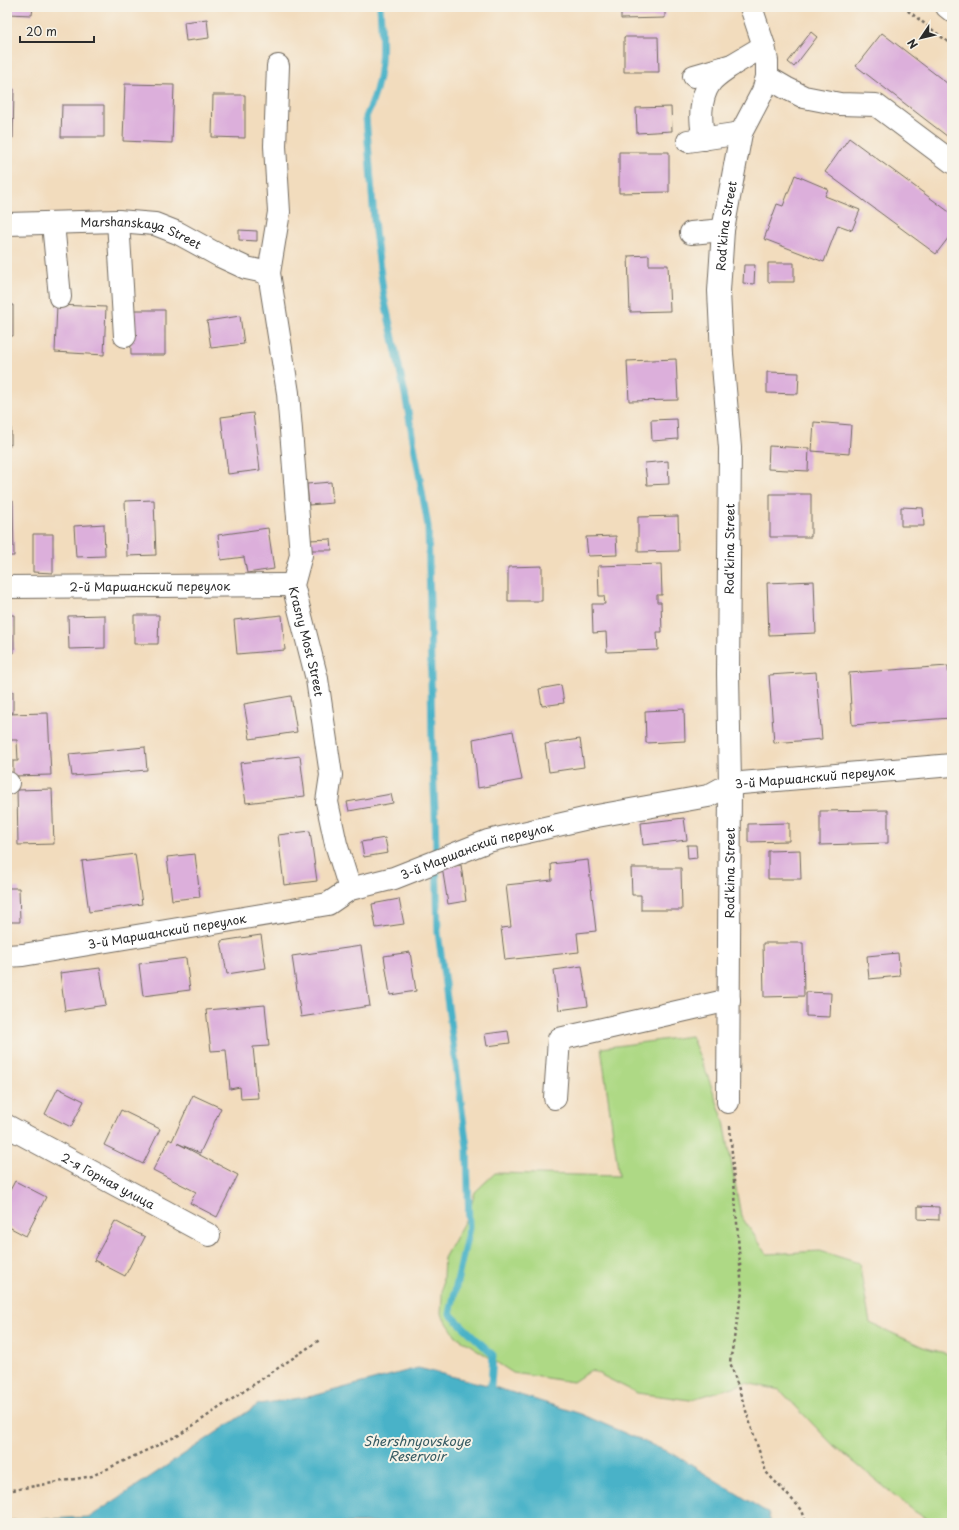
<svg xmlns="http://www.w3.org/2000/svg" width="959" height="1530" font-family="'Playpen Sans',sans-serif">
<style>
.green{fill:#aed985;stroke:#6c8258}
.water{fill:#49b2c8;stroke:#3a6e7a}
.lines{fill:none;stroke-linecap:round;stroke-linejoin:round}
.stream{stroke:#49b2c8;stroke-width:7}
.building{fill:#dcafdb}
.minor-casing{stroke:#71695e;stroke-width:24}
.path{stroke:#71695e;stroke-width:2.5;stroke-dasharray:3 3;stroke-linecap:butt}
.minor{stroke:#fff;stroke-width:22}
.labels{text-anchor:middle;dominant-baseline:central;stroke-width:4;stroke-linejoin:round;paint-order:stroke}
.street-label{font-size:12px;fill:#2b2b2b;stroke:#f7f3e8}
.water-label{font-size:13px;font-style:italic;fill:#365a62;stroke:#f7f3e8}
</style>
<rect width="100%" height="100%" fill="#f7f3e8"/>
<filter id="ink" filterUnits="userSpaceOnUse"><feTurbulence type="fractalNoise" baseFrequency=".025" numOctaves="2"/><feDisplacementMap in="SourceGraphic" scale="8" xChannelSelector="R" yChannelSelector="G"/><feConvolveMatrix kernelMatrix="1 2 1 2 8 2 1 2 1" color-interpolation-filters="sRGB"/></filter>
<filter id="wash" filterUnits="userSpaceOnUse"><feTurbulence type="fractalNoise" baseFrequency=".012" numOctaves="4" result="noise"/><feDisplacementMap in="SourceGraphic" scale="16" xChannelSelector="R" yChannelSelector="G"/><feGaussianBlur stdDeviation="0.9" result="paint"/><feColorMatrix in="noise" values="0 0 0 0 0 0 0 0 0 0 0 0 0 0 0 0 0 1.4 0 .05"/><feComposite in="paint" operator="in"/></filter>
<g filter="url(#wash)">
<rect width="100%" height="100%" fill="#f2dcbd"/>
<!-- green -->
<path class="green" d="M 691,1036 L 708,1077 L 724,1121 L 741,1216 L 767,1254 L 820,1251 L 859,1263 L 870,1323 L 923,1347 L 952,1355 L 952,1523 L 934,1523 L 914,1511 L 834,1446 L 780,1390 L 746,1383 L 690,1400 L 637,1393 L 591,1370 L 573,1382 L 513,1373 L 456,1336 L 441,1314 L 444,1258 L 469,1213 L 475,1192 L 495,1173 L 619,1176 L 601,1048 Z"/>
<!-- water -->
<path class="water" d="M 418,1368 L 491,1386 L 581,1414 L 675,1455 L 768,1513 L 771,1523 L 7,1523 L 7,1521 L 90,1517 L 259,1404 L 313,1396 Z"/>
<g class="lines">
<!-- stream -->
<path class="stream" d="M 380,7 C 383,48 384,80 366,117 L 375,231 L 384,297 L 405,394 L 428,526 L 430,603 L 432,744 L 435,810 L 438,932 L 467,1147 L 469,1228 L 450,1314 L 493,1355 L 491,1386"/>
</g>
<g id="blocks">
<!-- building -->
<path class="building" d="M 7,7 L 33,7 L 32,15 L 7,14 Z
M 621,7 L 665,7 L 665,18 L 621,19 Z
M 207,19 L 209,38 L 186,41 L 184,22 Z
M 811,32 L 817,37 L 794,67 L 788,62 Z
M 882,33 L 952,87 L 952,140 L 856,66 Z
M 624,37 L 658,37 L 659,72 L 624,72 Z
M 125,84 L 174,85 L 172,143 L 123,141 Z
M 7,88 L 14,89 L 13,138 L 7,138 Z
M 213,95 L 245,95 L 245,138 L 212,137 Z
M 62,105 L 104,105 L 104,137 L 61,137 Z
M 671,107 L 672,131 L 637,133 L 636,108 Z
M 849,138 L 952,214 L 952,233 L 936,254 L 825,172 Z
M 619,152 L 669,152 L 669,192 L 619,193 Z
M 795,175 L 828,189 L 825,196 L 860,210 L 852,230 L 838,225 L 824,262 L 764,239 L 777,204 L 783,206 Z
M 239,230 L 257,231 L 257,241 L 239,240 Z
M 649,255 L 649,265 L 668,265 L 670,311 L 630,312 L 628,256 Z
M 768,263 L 794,263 L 794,282 L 768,282 Z
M 744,265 L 755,265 L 754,284 L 743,283 Z
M 7,305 L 13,305 L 13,336 L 7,336 Z
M 57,305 L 106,307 L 104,355 L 55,352 Z
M 130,310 L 165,310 L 165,355 L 131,355 Z
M 240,316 L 244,344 L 211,348 L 207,321 Z
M 676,359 L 678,400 L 629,401 L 627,361 Z
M 767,372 L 799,373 L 798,394 L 767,393 Z
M 7,404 L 11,404 L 11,445 L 7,444 Z
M 253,413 L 260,470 L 228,474 L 221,417 Z
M 677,419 L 678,439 L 652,441 L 651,420 Z
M 814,422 L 851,425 L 849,454 L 812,451 Z
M 769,446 L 809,448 L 808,471 L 768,469 Z
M 668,461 L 669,484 L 647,485 L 645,463 Z
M 331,482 L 333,503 L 309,505 L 307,484 Z
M 770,494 L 811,494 L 811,537 L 770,537 Z
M 154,500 L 156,555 L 127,556 L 125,501 Z
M 7,501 L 13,501 L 14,556 L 7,556 Z
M 901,507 L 923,508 L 924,526 L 901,526 Z
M 678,516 L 679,551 L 638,552 L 638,517 Z
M 104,524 L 105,556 L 76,557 L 74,526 Z
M 268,528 L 274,569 L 247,573 L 244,557 L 221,560 L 218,535 Z
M 33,534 L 53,534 L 53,573 L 33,572 Z
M 616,536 L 617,555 L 588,556 L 586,537 Z
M 331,539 L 332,550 L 309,550 L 309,540 Z
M 661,564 L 662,595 L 657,595 L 657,602 L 661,602 L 662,632 L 657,632 L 658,650 L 607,652 L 606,632 L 593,633 L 592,604 L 605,604 L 604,596 L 599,596 L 598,566 Z
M 542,566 L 542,601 L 508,601 L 508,567 Z
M 814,581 L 816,633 L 769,635 L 767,583 Z
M 7,615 L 14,615 L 14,653 L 7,653 Z
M 105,615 L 105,648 L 69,649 L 68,616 Z
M 134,615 L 159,615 L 158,644 L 134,644 Z
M 282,615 L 285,650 L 237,654 L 234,620 Z
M 948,666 L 951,718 L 852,725 L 849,673 Z
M 816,672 L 822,739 L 774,743 L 769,675 Z
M 561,685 L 564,703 L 542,706 L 539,689 Z
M 7,691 L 13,691 L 13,713 L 7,713 Z
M 291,696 L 297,732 L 250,739 L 244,704 Z
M 684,709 L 685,741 L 646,743 L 645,711 Z
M 48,713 L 51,775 L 13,776 L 13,761 L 18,761 L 17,740 L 7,740 L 7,714 Z
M 513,731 L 522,780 L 478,788 L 473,739 Z
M 580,739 L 584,767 L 549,772 L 545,744 Z
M 145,747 L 147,770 L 72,776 L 69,754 Z
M 300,756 L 305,796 L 246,803 L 240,763 Z
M 52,789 L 54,844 L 18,845 L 17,790 Z
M 391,794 L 393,803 L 349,811 L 347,802 Z
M 888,810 L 888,843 L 820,845 L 820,811 Z
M 684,818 L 687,840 L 643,845 L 641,823 Z
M 789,823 L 789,841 L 748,842 L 748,824 Z
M 310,831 L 317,881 L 284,885 L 278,835 Z
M 385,838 L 388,853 L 364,857 L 361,842 Z
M 687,845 L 696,845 L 697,858 L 688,859 Z
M 800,850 L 801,879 L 768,879 L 768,851 Z
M 135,854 L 142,904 L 89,912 L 82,861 Z
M 195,854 L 200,897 L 172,900 L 167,857 Z
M 588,860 L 596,931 L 577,933 L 579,952 L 505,960 L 501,928 L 511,927 L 506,885 L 552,880 L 551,864 Z
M 461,865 L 466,901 L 448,904 L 442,867 Z
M 631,868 L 681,868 L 682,910 L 641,910 L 641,895 L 632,895 Z
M 7,888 L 19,888 L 20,922 L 7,922 Z
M 399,899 L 404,924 L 376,928 L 372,904 Z
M 261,935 L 266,968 L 227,974 L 221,941 Z
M 763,943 L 803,943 L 804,996 L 764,997 Z
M 361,946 L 370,1006 L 301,1017 L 292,956 Z
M 410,952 L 416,991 L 390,995 L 384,956 Z
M 898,953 L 900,976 L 869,979 L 867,956 Z
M 186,958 L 190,990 L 143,996 L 139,964 Z
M 582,966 L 588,1006 L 559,1010 L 554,970 Z
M 100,968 L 106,1005 L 65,1011 L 60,973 Z
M 806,992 L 831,993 L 830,1017 L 806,1016 Z
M 265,1005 L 269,1046 L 253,1047 L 258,1098 L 241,1099 L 240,1087 L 230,1089 L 226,1050 L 211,1051 L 206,1010 Z
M 508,1031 L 510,1043 L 487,1046 L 485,1034 Z
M 58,1088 L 84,1101 L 71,1127 L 45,1114 Z
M 193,1095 L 221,1108 L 200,1153 L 177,1143 L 238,1175 L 217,1217 L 190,1203 L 196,1192 L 153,1170 L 169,1139 L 172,1141 Z
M 121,1110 L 160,1129 L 143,1164 L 104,1145 Z
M 15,1181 L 46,1197 L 26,1236 L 7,1226 L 7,1196 Z
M 918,1206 L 939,1207 L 939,1220 L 918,1219 Z
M 115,1221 L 145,1237 L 125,1276 L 94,1260 Z"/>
</g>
</g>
<g filter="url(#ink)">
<use href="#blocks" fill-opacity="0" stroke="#71695e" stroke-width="1"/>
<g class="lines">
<defs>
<g id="minor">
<path d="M 947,7 L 952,11"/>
<path id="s1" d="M 278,66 L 275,146 L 279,212 L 269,273 L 288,393 L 301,555 L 293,585 L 317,679 L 331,775 L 327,802 L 336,844 L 350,889"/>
<path d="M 694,76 L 732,65 L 764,46"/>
<path d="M 767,77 L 786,88 L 804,97 L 840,104 L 876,105 L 952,162"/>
<path d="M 704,139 C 700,122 699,99 710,83 C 715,76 725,70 732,65"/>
<path d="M 688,141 L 741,133"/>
<path d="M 118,221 L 125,336"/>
<path d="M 53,223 L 60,297"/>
<path id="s2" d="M 7,224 L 118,221 L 155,224 L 178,233 L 220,256 L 246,268 L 269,273"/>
<path d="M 691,233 L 723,230"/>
<path id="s3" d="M 7,587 L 293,585"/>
<path d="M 7,783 L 8,783"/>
<path id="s4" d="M 7,956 L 23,955 L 328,904 L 350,889 L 394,878 L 488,841 L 597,816 L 708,796 L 730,784 L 952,765"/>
<path d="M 555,1098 L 559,1039 L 729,1000"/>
<path id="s5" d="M 728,1102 L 730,784 L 728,674 L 730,448 L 722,354 L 719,291 L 723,230 L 741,133 L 763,91 L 767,77 L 767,61 L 764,46 L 751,7"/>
<path id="s6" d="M 7,1126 L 209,1235"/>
</g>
</defs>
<!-- minor casing -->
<use href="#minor" class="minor-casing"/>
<!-- path -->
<path class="path" d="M 903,7 L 952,45
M 730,1126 L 742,1292 L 730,1362 L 766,1472 L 802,1510 L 806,1523
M 7,1491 L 92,1476 L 179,1435 L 321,1339"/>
<!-- minor -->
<use href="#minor" class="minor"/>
</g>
</g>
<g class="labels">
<!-- street labels -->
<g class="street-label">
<text stroke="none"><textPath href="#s5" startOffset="877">Rod'kina Street</textPath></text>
<text stroke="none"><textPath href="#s2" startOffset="136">Marshanskaya Street</textPath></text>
<text stroke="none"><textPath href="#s5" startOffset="553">Rod'kina Street</textPath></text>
<text stroke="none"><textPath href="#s3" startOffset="143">2-й Маршанский переулок</textPath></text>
<text stroke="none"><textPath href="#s1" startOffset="581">Krasny Most Street</textPath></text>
<text stroke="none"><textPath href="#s4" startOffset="833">3-й Маршанский переулок</textPath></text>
<text stroke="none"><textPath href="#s4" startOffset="485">3-й Маршанский переулок</textPath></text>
<text stroke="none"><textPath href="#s5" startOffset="229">Rod'kina Street</textPath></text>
<text stroke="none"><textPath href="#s4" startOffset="162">3-й Маршанский переулок</textPath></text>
<text stroke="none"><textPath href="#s6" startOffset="115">2-я Горная улица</textPath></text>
</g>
<!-- water labels -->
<g class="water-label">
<text x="417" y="1440">Shershnyovskoye<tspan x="417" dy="15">Reservoir</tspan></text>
</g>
</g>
<!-- margin -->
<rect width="959" height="1530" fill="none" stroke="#f7f3e8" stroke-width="24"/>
<!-- north arrow -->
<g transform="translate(921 38) rotate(235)" stroke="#f7f3e8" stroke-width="3" paint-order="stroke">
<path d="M0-3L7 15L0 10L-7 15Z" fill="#2b2b2b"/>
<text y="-6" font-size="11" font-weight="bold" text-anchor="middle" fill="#2b2b2b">N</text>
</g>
<!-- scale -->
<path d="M20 36v6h74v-6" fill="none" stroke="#2b2b2b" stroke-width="2"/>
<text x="26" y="36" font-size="12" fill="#2b2b2b" stroke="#f7f3e8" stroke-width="3" paint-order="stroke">20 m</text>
</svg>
